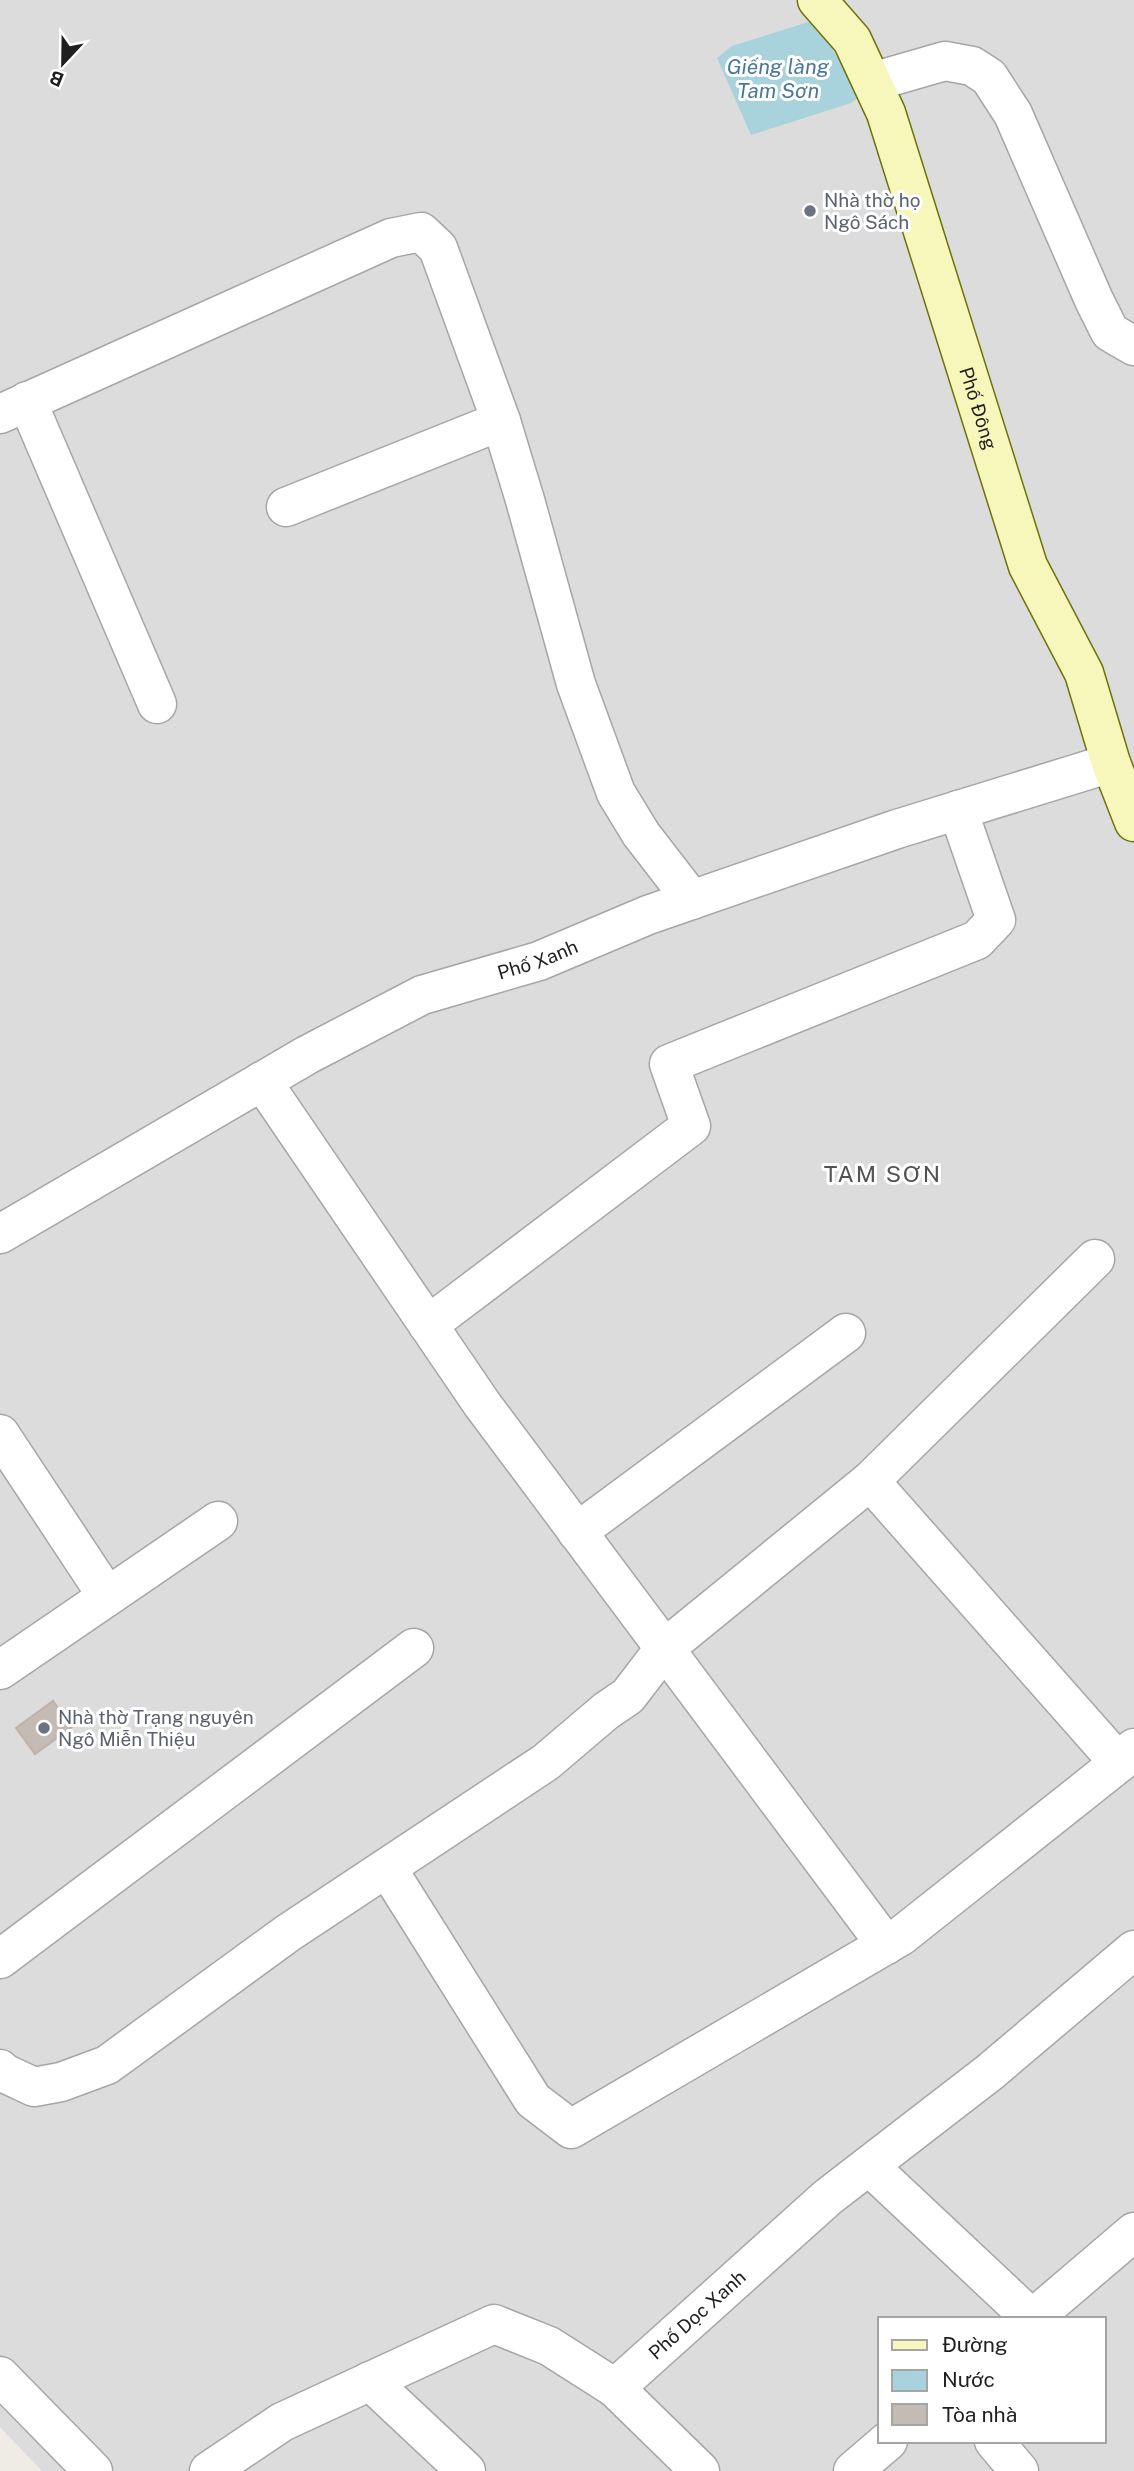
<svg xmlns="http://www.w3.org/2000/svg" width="1134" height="2471" font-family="'Public Sans',sans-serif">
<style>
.residential{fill:#dddcdc;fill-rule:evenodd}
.water{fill:#a8d2dc}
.building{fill:#c4bbb5;stroke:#c1b2a8;stroke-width:2}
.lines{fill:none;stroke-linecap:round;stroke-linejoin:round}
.street-casing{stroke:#a6a6a6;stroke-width:41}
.secondary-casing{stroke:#6d7309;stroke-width:41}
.street{stroke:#fff;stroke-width:38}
.secondary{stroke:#f7f7bc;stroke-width:38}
.worship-dot{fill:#6b7280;stroke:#fff;stroke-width:2.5}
.labels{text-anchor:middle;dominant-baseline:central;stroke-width:6;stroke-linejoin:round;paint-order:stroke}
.worship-label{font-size:19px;fill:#5b616d;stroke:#fff;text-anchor:start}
.street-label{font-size:19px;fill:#1f1f1f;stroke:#fff}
.water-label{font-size:21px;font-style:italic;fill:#48779c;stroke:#fff}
.quarter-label{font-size:23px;letter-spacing:2px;fill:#525252;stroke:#fff}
</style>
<rect width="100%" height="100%" fill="#efece6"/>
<!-- residential -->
<path class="residential" d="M 0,0 L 1134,0 L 1134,2471 L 42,2471 L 0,2427 ZM 880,2319 L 1104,2319 L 1104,2441 L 880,2441 Z"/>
<!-- water -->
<path class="water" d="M 815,20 L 860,96 L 851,103 L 751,135 L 717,58 L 732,46 Z"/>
<!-- building -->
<path class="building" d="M 53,1701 L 72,1727 L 35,1754 L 16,1728 Z"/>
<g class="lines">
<defs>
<g id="street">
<path d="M 872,82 L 945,61 L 972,66 L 989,77 L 1013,114 L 1094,300 L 1110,332 L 1134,346"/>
<path d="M 27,401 L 157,704"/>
<path d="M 0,414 L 391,238 L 421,232 L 438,248 L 501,421 L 525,500 L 576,684 L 616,793 L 641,834 L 692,900"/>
<path d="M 286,507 L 501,421"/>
<path d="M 262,1081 L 482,1404 L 886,1945"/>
<path id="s1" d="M 0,1234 L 307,1055 L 422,995 L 539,961 L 648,915 L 897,829 L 1111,763"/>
<path d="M 428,1325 L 691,1126 L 669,1064 L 977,940 L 996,920 L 958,810"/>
<path d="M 0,1434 L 107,1596"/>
<path d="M 870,1481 L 1119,1763"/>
<path d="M 577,1532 L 846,1333"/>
<path d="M 0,1670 L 218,1521"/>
<path d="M 387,1868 L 533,2100 L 571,2129 L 901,1936 L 1119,1763 L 1134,1748"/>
<path d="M 0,1959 L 414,1648"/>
<path d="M 0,2069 L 2,2072 L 34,2087 L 61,2082 L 107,2065 L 288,1933 L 546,1762 L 606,1711 L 628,1696 L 664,1649 L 870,1481 L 1095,1259"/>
<path d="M 869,2166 L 1032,2319"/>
<path d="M 1032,2319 L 1134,2232"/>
<path d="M 0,2376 L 93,2471"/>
<path d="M 370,2381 L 466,2471"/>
<path d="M 615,2388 L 700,2471"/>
<path d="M 994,2441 L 1019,2471"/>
<path id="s2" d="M 209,2471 L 282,2422 L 494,2324 L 549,2346 L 615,2388 L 828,2197 L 990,2072 L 1134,1950"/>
<path d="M 853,2471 L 888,2441"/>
</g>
<g id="secondary">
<path id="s3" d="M 817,0 L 852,40 L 886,113 L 1028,566 L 1084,673 L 1111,763 L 1134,822"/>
</g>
</defs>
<!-- street casing -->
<use href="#street" class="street-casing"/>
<!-- secondary casing -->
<use href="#secondary" class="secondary-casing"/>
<!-- street -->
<use href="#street" class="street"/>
<!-- secondary -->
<use href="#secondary" class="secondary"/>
</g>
<!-- markers -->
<g class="worship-dot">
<circle cx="810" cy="211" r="7"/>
<circle cx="44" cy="1728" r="7"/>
</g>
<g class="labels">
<!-- worship labels -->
<g class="worship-label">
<text x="824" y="200">Nhà thờ họ<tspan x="824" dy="22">Ngô Sách</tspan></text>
<text x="58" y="1717">Nhà thờ Trạng nguyên<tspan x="58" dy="22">Ngô Miễn Thiệu</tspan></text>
</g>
<!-- street labels -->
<g class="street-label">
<text stroke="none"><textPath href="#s3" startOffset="443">Phố Đông</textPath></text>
<text stroke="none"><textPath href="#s1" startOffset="606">Phố Xanh</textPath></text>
<text stroke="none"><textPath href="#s2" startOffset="569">Phố Dọc Xanh</textPath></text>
</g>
<!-- water labels -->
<g class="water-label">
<text x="778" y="66">Giếng làng<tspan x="778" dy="24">Tam Sơn</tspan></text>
</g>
<!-- quarter labels -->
<g class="quarter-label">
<text x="883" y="1173">TAM SƠN</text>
</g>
</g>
<!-- legend -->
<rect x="878" y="2317" width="228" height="126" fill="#ffffff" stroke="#a5a5a5" stroke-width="2"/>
<rect x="892" y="2340" width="35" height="10" fill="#f7f7bc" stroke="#a5a5a5" stroke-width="2"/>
<text x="942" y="2352" font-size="21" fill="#1f1f1f">Đường</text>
<rect x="892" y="2370" width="35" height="21" fill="#a8d2dc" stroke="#a5a5a5" stroke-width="2"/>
<text x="942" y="2387" font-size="21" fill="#1f1f1f">Nước</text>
<rect x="892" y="2404" width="35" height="21" fill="#c4bbb5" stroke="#a5a5a5" stroke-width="2"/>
<text x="942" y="2422" font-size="21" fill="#1f1f1f">Tòa nhà</text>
<!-- north arrow -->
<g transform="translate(63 63) rotate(202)" stroke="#ffffff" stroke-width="5" paint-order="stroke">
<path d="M0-5L12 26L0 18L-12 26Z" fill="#1f1f1f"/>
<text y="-10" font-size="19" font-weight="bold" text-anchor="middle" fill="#1f1f1f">B</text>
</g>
</svg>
